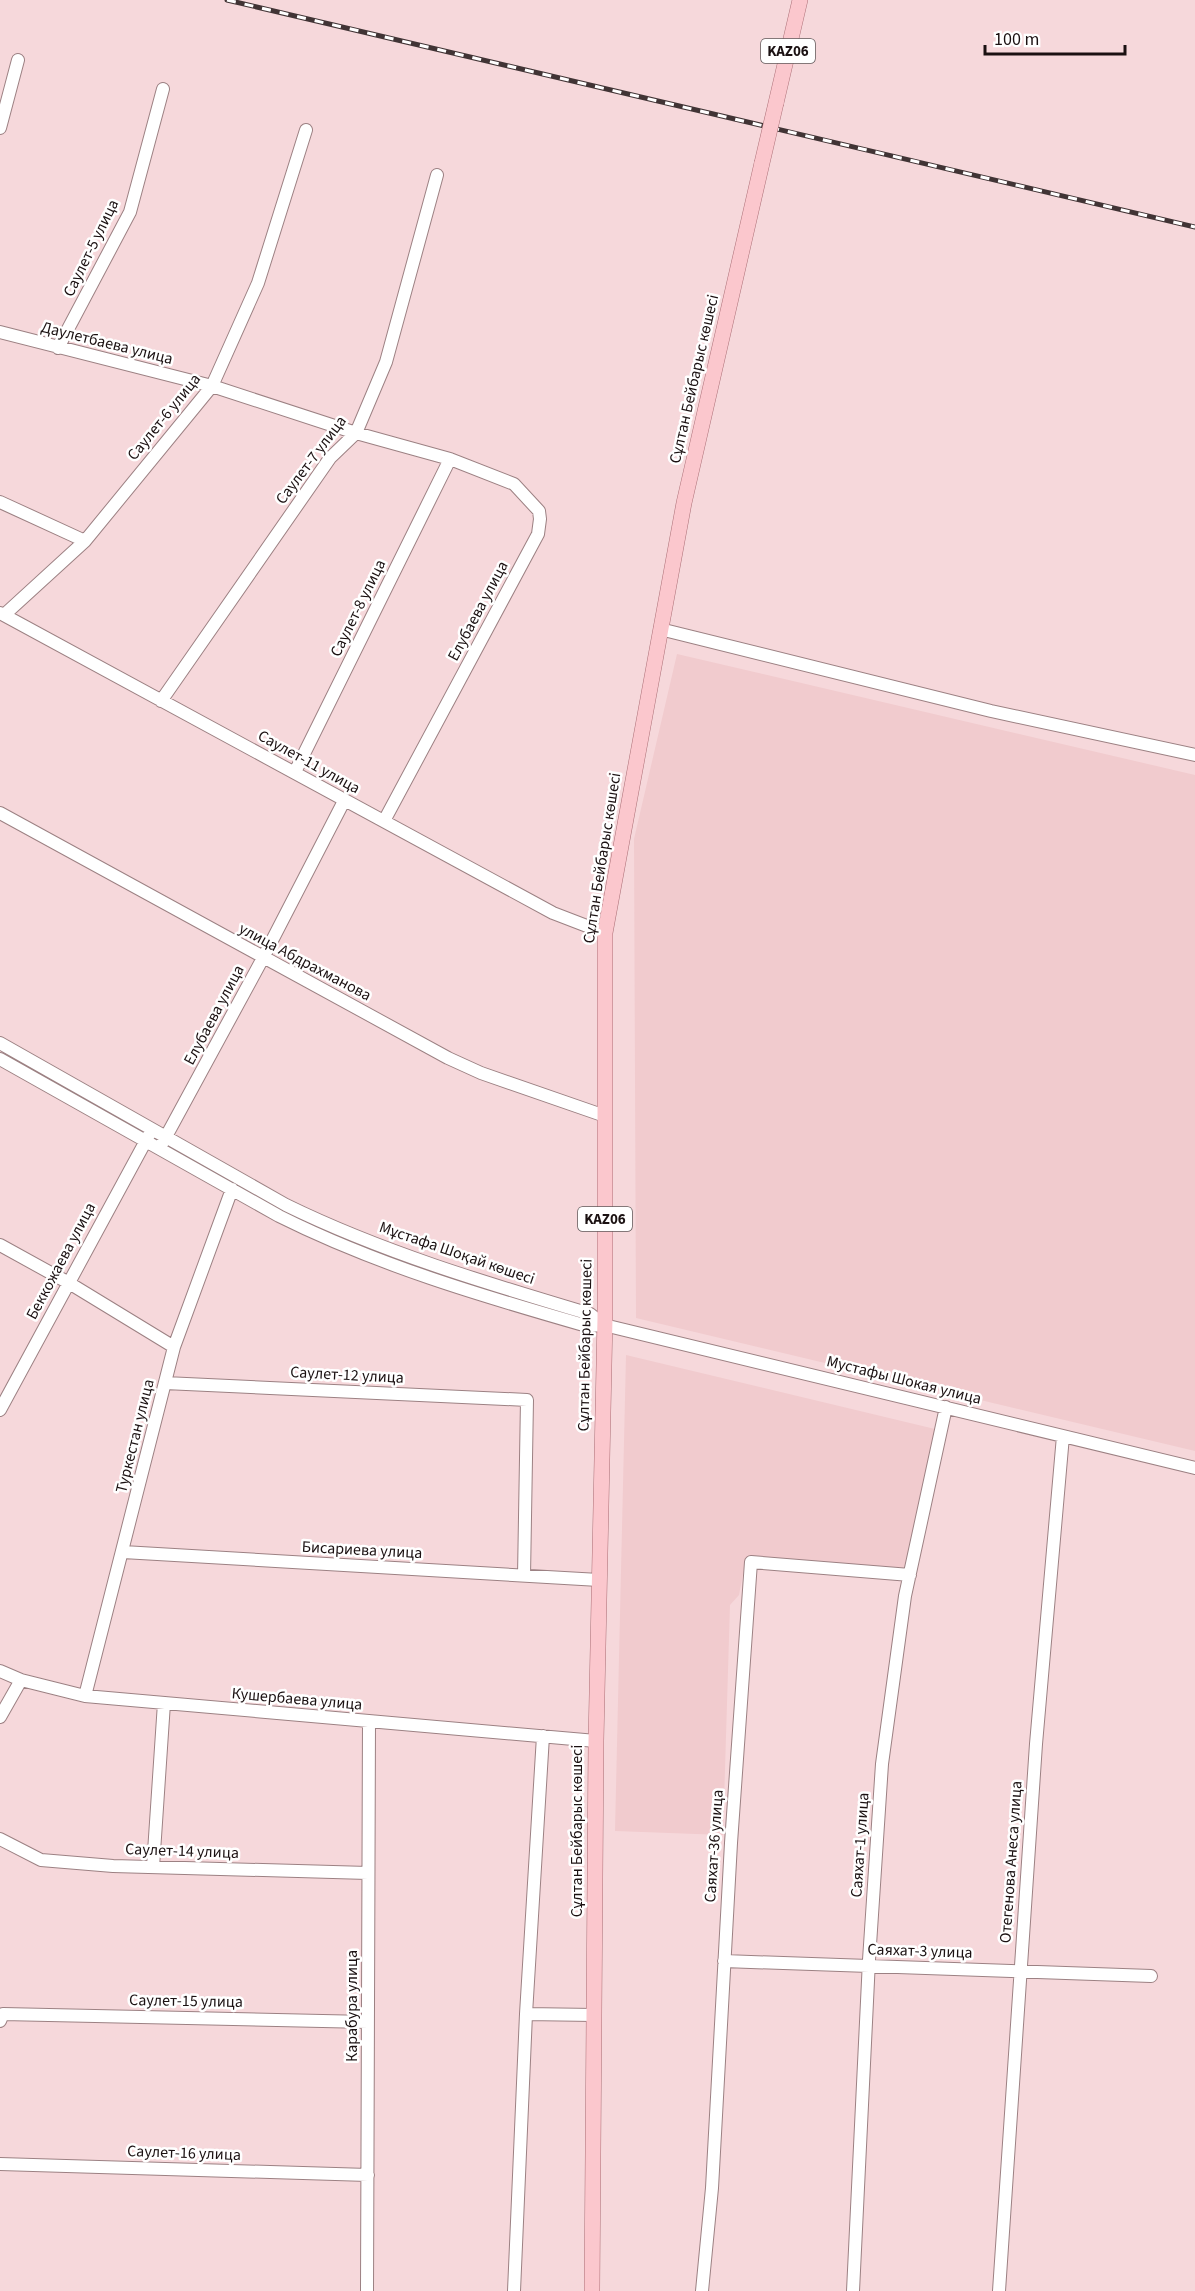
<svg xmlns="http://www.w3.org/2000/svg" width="1195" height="2291" font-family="'Source Sans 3',sans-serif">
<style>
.built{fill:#f1cbce}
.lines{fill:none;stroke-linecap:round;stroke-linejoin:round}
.minor-casing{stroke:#9c8183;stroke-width:14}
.major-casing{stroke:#ab6f76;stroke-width:16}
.minor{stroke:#fff;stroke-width:12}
.major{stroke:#fbc7cd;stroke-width:15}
.rail-casing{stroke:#413435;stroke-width:5}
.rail{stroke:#fff;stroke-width:3;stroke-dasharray:9;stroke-linecap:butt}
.major-bridge-casing{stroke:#ab6f76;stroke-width:16;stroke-linecap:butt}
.major-bridge{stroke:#fbc7cd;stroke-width:15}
.labels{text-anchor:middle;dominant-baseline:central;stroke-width:5;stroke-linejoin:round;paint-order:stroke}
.shield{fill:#fff;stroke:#5f5859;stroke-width:1.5}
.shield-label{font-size:15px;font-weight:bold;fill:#1b1112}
.street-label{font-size:16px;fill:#1b1112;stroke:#fff}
</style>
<rect width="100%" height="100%" fill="#f6d8db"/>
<!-- built -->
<path class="built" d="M 677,654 L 1195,775 L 1195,1451 L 636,1318 L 634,839 Z
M 626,1355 L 935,1429 L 904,1571 L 746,1558 L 739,1595 L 730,1605 L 723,1835 L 615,1831 Z"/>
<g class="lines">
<defs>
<path id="minor" d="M 0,128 L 18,60
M 0,332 L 212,386 L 356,433 L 450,459 L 514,484 L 539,511 L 540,519 L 538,534 L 384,821
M 58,348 L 130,212 L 163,89
M 0,502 L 85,541
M 0,613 L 553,913 L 605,933
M 4,615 L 85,541 L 212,386 L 258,283 L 306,130
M 660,629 L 991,711 L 1195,755
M 161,701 L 330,458 L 356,433 L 386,362 L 437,175
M 295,772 L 450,459
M 0,813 L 448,1058 L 481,1073 L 605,1116
M 0,1043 L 286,1205 C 382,1252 486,1283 590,1314 L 604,1325
M 0,1059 L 279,1216 C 377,1265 482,1296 587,1326 L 604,1325 L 1195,1468
M 162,1144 L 263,958 L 344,801
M 0,1245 L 69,1283 L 174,1347
M 165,1383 L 527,1400 L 524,1576
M 0,1410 L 149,1135
M 123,1552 L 599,1580
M 0,1671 L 21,1680 L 85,1696 L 596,1741
M 85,1696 L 174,1347 L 232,1189
M 0,1717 L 21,1680
M 0,1839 L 41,1860 L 113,1866 L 368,1873
M 153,1867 L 164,1703
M 724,1961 L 1151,1976
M 526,2014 L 594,2015
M 0,2021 L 3,2014 L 368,2022
M 0,2164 L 368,2175
M 367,2291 L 369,1721
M 514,2291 L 526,2014 L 543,1736
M 702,2291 L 712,2188 L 731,1843 L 751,1562 L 910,1575
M 853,2291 L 869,1960 L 882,1764 L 905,1596 L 946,1407
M 999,2291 L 1036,1744 L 1063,1436"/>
<path id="major" d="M 776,103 L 800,0
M 592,2291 L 596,1741 L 605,1318 L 605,933 L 684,503 L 762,163"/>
</defs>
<!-- minor casing -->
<use href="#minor" class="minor-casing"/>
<!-- major casing -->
<use href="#major" class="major-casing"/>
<!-- minor -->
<use href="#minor" class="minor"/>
<!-- major -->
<use href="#major" class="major"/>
<defs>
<path id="rail" d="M 227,0 L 1195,227"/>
</defs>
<!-- rail casing -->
<use href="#rail" class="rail-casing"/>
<!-- rail -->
<use href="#rail" class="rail"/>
<defs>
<path id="major-bridge" d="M 762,163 L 776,103"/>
</defs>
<!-- major-bridge casing -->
<use href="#major-bridge" class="major-bridge-casing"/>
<!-- major-bridge -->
<use href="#major-bridge" class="major-bridge"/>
</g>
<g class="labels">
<!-- shield labels -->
<g class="shield">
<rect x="761" y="39" width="54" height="24" rx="4.5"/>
<rect x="578" y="1207" width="54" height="24" rx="4.5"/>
</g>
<g class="shield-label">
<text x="788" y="51">KAZ06</text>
<text x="605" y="1219">KAZ06</text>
</g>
<!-- street labels -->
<g class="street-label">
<text transform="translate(91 248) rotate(-64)">Саулет-5 улица</text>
<text transform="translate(107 343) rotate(14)">Даулетбаева улица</text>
<text transform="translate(694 379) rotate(-77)">Сұлтан Бейбарыс көшесі</text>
<text transform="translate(164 417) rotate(-51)">Саулет-6 улица</text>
<text transform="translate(311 460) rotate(-53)">Саулет-7 улица</text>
<text transform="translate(358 608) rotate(-64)">Саулет-8 улица</text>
<text transform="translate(478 611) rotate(-62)">Елубаева улица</text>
<text transform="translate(309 762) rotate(29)">Саулет-11 улица</text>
<text transform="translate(602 858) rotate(-81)">Сұлтан Бейбарыс көшесі</text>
<text transform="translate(305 962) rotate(28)">улица Абдрахманова</text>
<text transform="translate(214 1015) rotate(-62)">Елубаева улица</text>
<text transform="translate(457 1253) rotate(19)">Мұстафа Шоқай көшесі</text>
<text transform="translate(61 1261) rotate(-62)">Беккожаева улица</text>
<text transform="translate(585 1345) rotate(-89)">Сұлтан Бейбарыс көшесі</text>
<text transform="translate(347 1375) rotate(3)">Саулет-12 улица</text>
<text transform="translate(904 1380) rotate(14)">Мустафы Шокая улица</text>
<text transform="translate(135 1436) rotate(-76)">Туркестан улица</text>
<text transform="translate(362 1550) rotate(3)">Бисариева улица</text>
<text transform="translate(297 1699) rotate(5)">Кушербаева улица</text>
<text transform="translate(577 1831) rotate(-90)">Сұлтан Бейбарыс көшесі</text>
<text transform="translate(860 1845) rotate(-86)">Саяхат-1 улица</text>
<text transform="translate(714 1846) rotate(-86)">Саяхат-36 улица</text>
<text transform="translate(182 1851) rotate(2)">Саулет-14 улица</text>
<text transform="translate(1011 1862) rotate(-86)">Отегенова Анеса улица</text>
<text transform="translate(920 1951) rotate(2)">Саяхат-3 улица</text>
<text transform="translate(186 2001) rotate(1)">Саулет-15 улица</text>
<text transform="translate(352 2006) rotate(-90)">Карабура улица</text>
<text transform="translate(184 2153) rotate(2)">Саулет-16 улица</text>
</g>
</g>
<!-- scale -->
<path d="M985 45v9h140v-9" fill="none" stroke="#1b1112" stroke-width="3"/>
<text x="994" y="45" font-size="18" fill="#1b1112" stroke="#ffffff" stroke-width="4.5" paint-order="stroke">100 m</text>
</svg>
